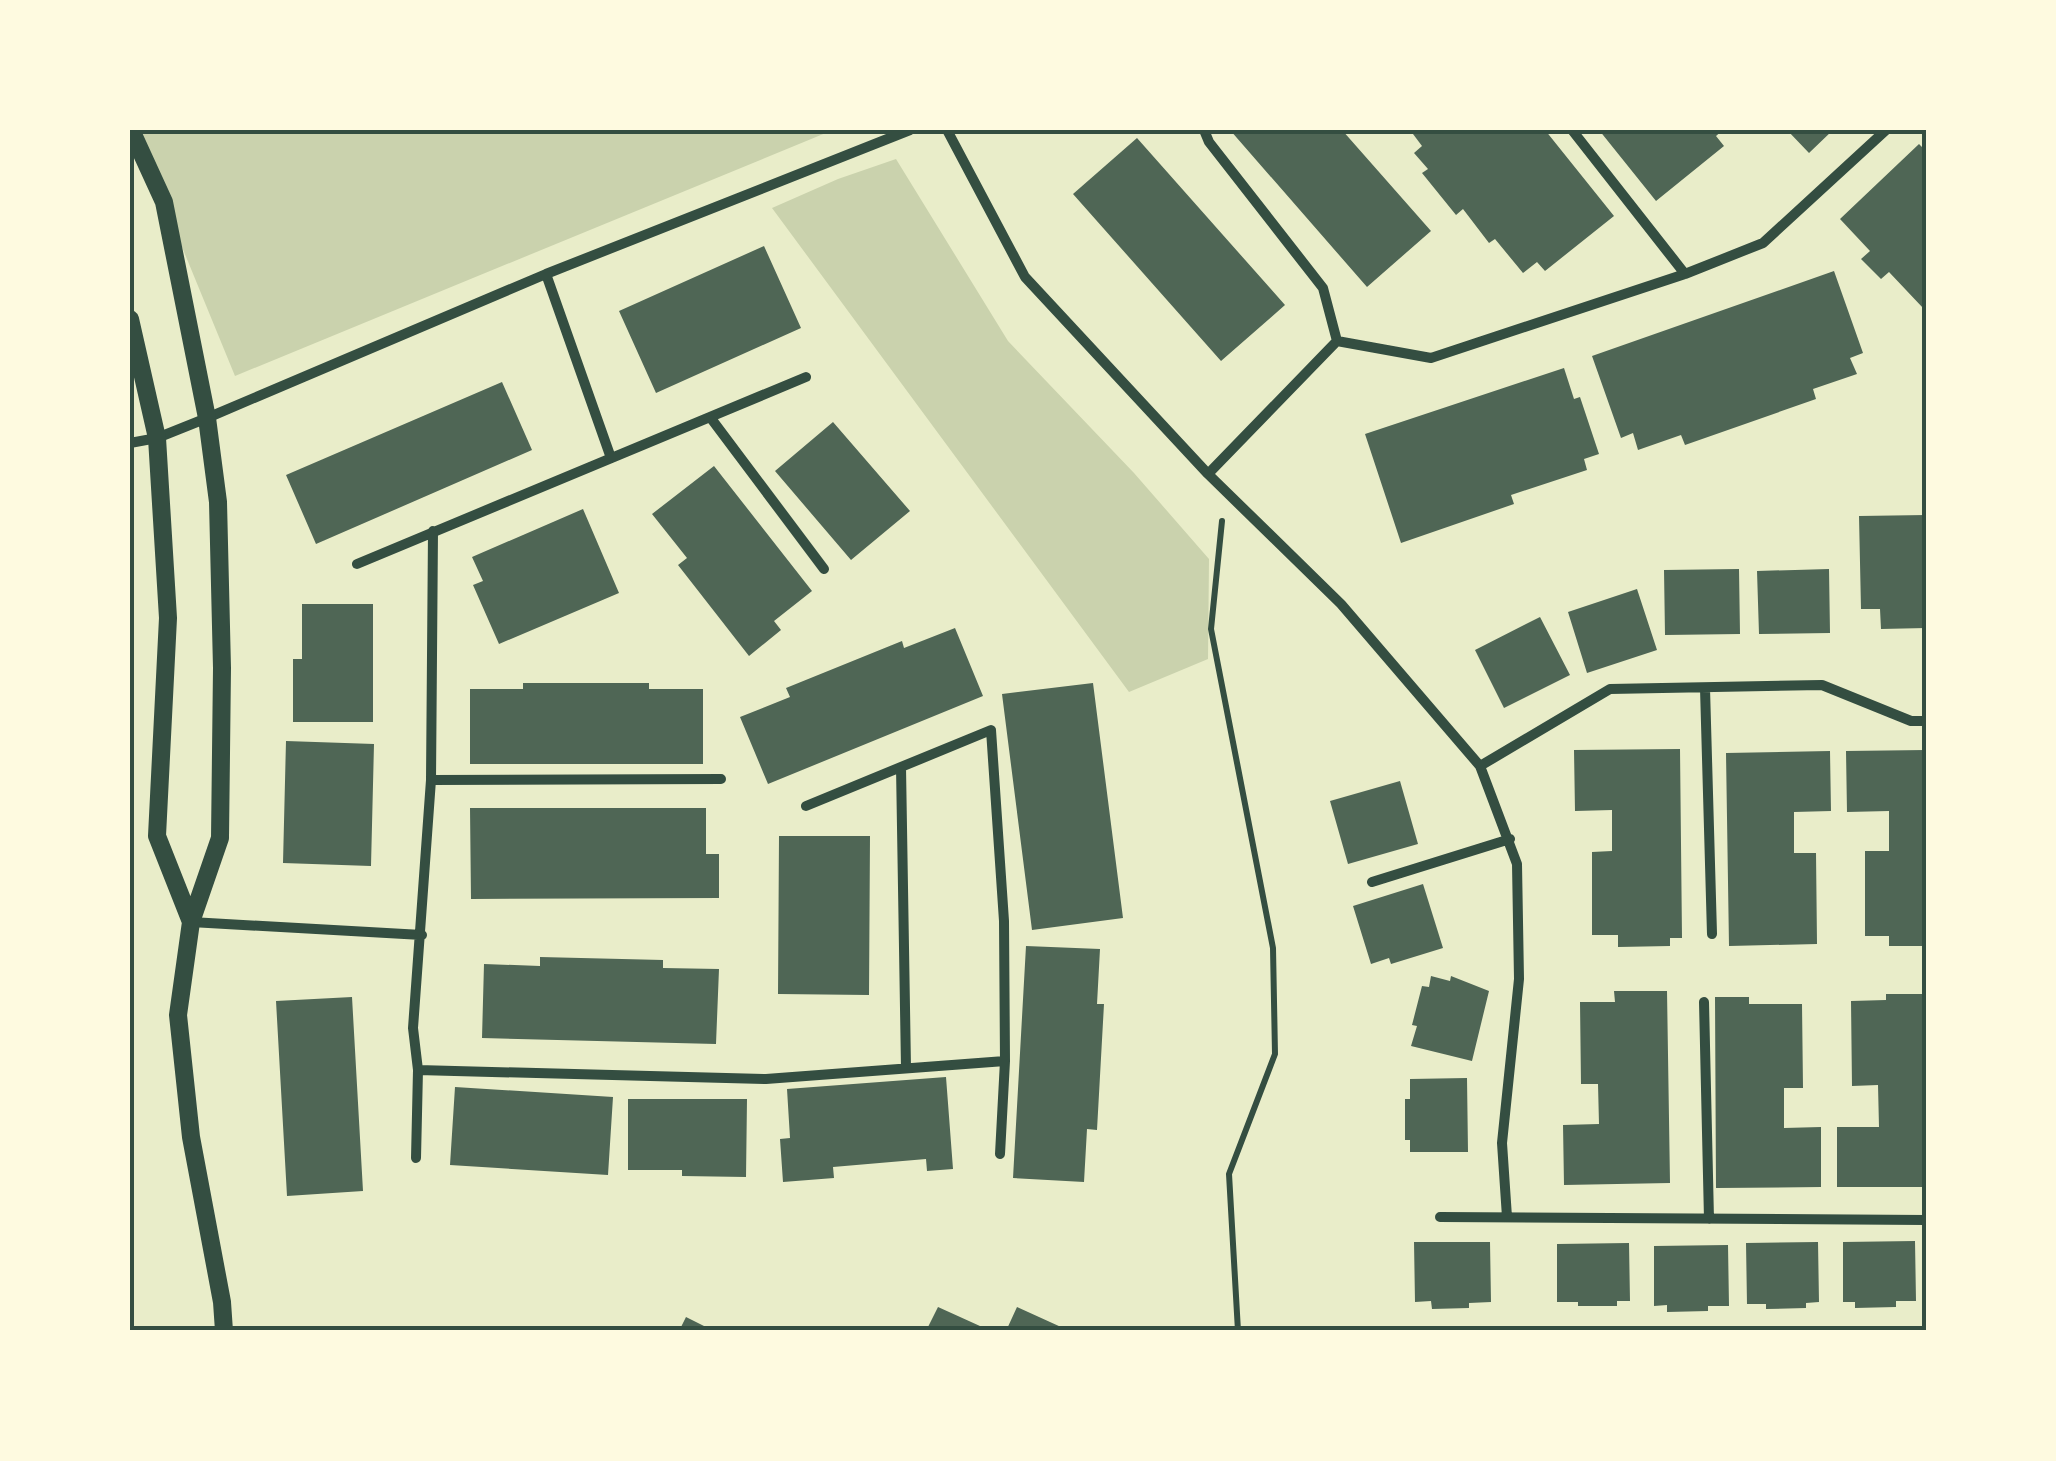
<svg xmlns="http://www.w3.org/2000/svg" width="2056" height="1461" font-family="Figtree,sans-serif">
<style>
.green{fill:#cad2ad}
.building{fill:#4f6655}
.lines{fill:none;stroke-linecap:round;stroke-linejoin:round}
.path{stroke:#344e41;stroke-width:6}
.minor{stroke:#344e41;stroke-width:10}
.tertiary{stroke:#344e41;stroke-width:18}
.neatline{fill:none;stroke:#344e41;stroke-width:4}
</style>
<rect width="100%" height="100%" fill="#e9edc9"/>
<!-- green -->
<path class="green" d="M 134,130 L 833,130 L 235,376 Z
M 896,159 L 1008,341 L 1134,473 L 1209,559 L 1208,659 L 1129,692 L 772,208 L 838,179 Z"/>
<!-- building -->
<path class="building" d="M 1230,130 L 1342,130 L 1431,231 L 1367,287 Z
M 1410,130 L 1545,130 L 1614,216 L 1545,271 L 1537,262 L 1523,273 L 1495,239 L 1489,243 L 1463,209 L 1456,215 L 1422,173 L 1428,169 L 1414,153 L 1422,146 Z
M 1599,130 L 1723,130 L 1716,136 L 1724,146 L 1656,201 Z
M 1778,130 L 1833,130 L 1809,153 L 1787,130 L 1782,134 Z
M 1137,138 L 1285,305 L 1221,361 L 1073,194 Z
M 1919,144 L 1926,151 L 1926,305 L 1923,308 L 1889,272 L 1881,279 L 1861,259 L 1870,251 L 1840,219 Z
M 764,246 L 801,328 L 656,393 L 619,311 Z
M 1834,271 L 1863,353 L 1850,358 L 1857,374 L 1813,389 L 1816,399 L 1685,445 L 1681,435 L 1638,450 L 1633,433 L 1621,438 L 1592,356 Z
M 1564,368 L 1574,399 L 1580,397 L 1599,454 L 1584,459 L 1587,470 L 1511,495 L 1514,504 L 1401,543 L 1365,434 Z
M 502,382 L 532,450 L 316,544 L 286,475 Z
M 833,422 L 910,511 L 851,560 L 775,471 Z
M 714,466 L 812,591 L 774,621 L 781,630 L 749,656 L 678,565 L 687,558 L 652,514 Z
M 583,509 L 619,593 L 499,644 L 473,585 L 483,581 L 472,557 Z
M 1926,515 L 1926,628 L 1881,629 L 1880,609 L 1861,609 L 1859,516 Z
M 1739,569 L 1740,634 L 1665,635 L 1664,570 Z
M 1829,569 L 1830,633 L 1759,634 L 1757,571 Z
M 1637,589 L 1657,650 L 1587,673 L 1568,612 Z
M 302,604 L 373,604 L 373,722 L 293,722 L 293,659 L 302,659 Z
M 1540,617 L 1570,675 L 1504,708 L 1475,650 Z
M 955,628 L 983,696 L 768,784 L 740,717 L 790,697 L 786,688 L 902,641 L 904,648 Z
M 523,683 L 649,683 L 649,689 L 703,689 L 703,764 L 470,764 L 470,689 L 523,689 Z
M 1093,683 L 1123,918 L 1032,930 L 1002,694 Z
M 286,741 L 374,744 L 371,866 L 283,863 Z
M 1680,749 L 1682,938 L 1670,938 L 1670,946 L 1618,947 L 1618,935 L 1592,935 L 1592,852 L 1612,851 L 1612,810 L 1575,811 L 1574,750 Z
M 1926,750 L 1926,946 L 1889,946 L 1889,936 L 1865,936 L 1865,851 L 1889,851 L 1889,811 L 1847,812 L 1846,751 Z
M 1830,751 L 1831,811 L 1794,812 L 1794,853 L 1816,853 L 1817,944 L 1729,946 L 1726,753 Z
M 1400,781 L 1418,844 L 1348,864 L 1330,801 Z
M 470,808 L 706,808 L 706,854 L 719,854 L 719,898 L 471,899 Z
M 779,836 L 870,836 L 869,995 L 778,994 Z
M 1423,884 L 1443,948 L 1391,964 L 1389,958 L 1371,964 L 1353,906 Z
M 1026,946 L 1100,949 L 1097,1004 L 1104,1004 L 1097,1130 L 1087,1129 L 1084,1182 L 1013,1178 Z
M 540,957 L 663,960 L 663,968 L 719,969 L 716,1044 L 482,1038 L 484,964 L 540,966 Z
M 1431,976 L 1450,981 L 1451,976 L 1489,991 L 1472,1061 L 1411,1046 L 1417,1026 L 1412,1025 L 1422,986 L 1429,987 Z
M 1614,991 L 1667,991 L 1670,1183 L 1564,1185 L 1563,1125 L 1599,1124 L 1598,1084 L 1581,1084 L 1580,1002 L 1615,1002 Z
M 1886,994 L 1926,994 L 1926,1187 L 1837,1187 L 1837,1127 L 1879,1127 L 1878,1085 L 1852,1086 L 1851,1001 L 1886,1000 Z
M 352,997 L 363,1191 L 287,1196 L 276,1001 Z
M 1715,997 L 1749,997 L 1749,1004 L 1802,1004 L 1803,1088 L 1784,1088 L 1784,1128 L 1821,1127 L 1821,1187 L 1716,1188 Z
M 946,1077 L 953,1169 L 927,1171 L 926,1159 L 833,1167 L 834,1178 L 783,1182 L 780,1139 L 790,1138 L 787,1089 Z
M 1467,1078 L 1468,1152 L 1410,1152 L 1410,1140 L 1405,1140 L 1405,1099 L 1410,1099 L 1410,1079 Z
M 455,1087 L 613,1097 L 608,1175 L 450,1165 Z
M 628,1099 L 747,1099 L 746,1177 L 682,1176 L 682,1170 L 628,1170 Z
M 1915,1241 L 1916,1301 L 1896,1301 L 1896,1307 L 1855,1308 L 1855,1302 L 1843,1302 L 1843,1242 Z
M 1414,1242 L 1490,1242 L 1491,1302 L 1469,1303 L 1469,1308 L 1432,1309 L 1431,1301 L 1415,1302 Z
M 1818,1242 L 1819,1302 L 1806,1303 L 1806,1308 L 1766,1309 L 1766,1304 L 1747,1304 L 1746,1243 Z
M 1629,1243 L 1630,1301 L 1617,1301 L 1617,1306 L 1578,1306 L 1578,1302 L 1557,1302 L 1557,1244 Z
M 1728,1245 L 1729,1306 L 1708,1306 L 1708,1311 L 1667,1312 L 1667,1305 L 1654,1306 L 1654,1246 Z
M 938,1307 L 991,1331 L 926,1331 Z
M 1017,1307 L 1061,1327 L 1060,1331 L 1006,1331 Z
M 686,1317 L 714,1331 L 679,1331 Z"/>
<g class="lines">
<!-- path -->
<path class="path" d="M 1222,521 L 1211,629 L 1273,948 L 1275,1054 L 1229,1174 L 1238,1331"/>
<!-- minor -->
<path class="minor" d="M 947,130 L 1025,277 L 1208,474 L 1341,604 L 1480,766 L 1517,864 L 1519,979 L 1502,1143 L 1507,1217
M 1204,130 L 1209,142 L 1323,288 L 1337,341
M 1572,130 L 1685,274
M 546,274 L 611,458
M 1337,341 L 1431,358 L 1685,274 L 1763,243 L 1886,130
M 710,417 L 824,569
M 130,443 L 157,438 L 207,418 L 546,274 L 910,130
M 1208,474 L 1337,341
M 357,564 L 806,377
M 1705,688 L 1712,934
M 1480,766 L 1610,689 L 1822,685 L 1911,721 L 1926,721
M 901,767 L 906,1068
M 431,780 L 721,779
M 806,806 L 991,730 L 1004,921 L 1005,1061 L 1000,1154
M 1372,882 L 1510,839
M 191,922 L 422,935
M 1704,1002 L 1709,1219
M 418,1070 L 766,1079 L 1005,1061
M 416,1158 L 418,1070 L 413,1028 L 431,780 L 433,531
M 1440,1217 L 1926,1220"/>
<!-- tertiary -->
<path class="tertiary" d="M 131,130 L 164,202 L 207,418 L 218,502 L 222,668 L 220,838 L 191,922 L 178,1015 L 191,1137 L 222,1302 L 224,1331
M 130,319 L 157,438 L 168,618 L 157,836 L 191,922"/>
</g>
<!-- border -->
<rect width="2056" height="1461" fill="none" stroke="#fefae0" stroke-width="265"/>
<rect x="132" y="132" width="1792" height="1196" class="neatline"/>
</svg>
